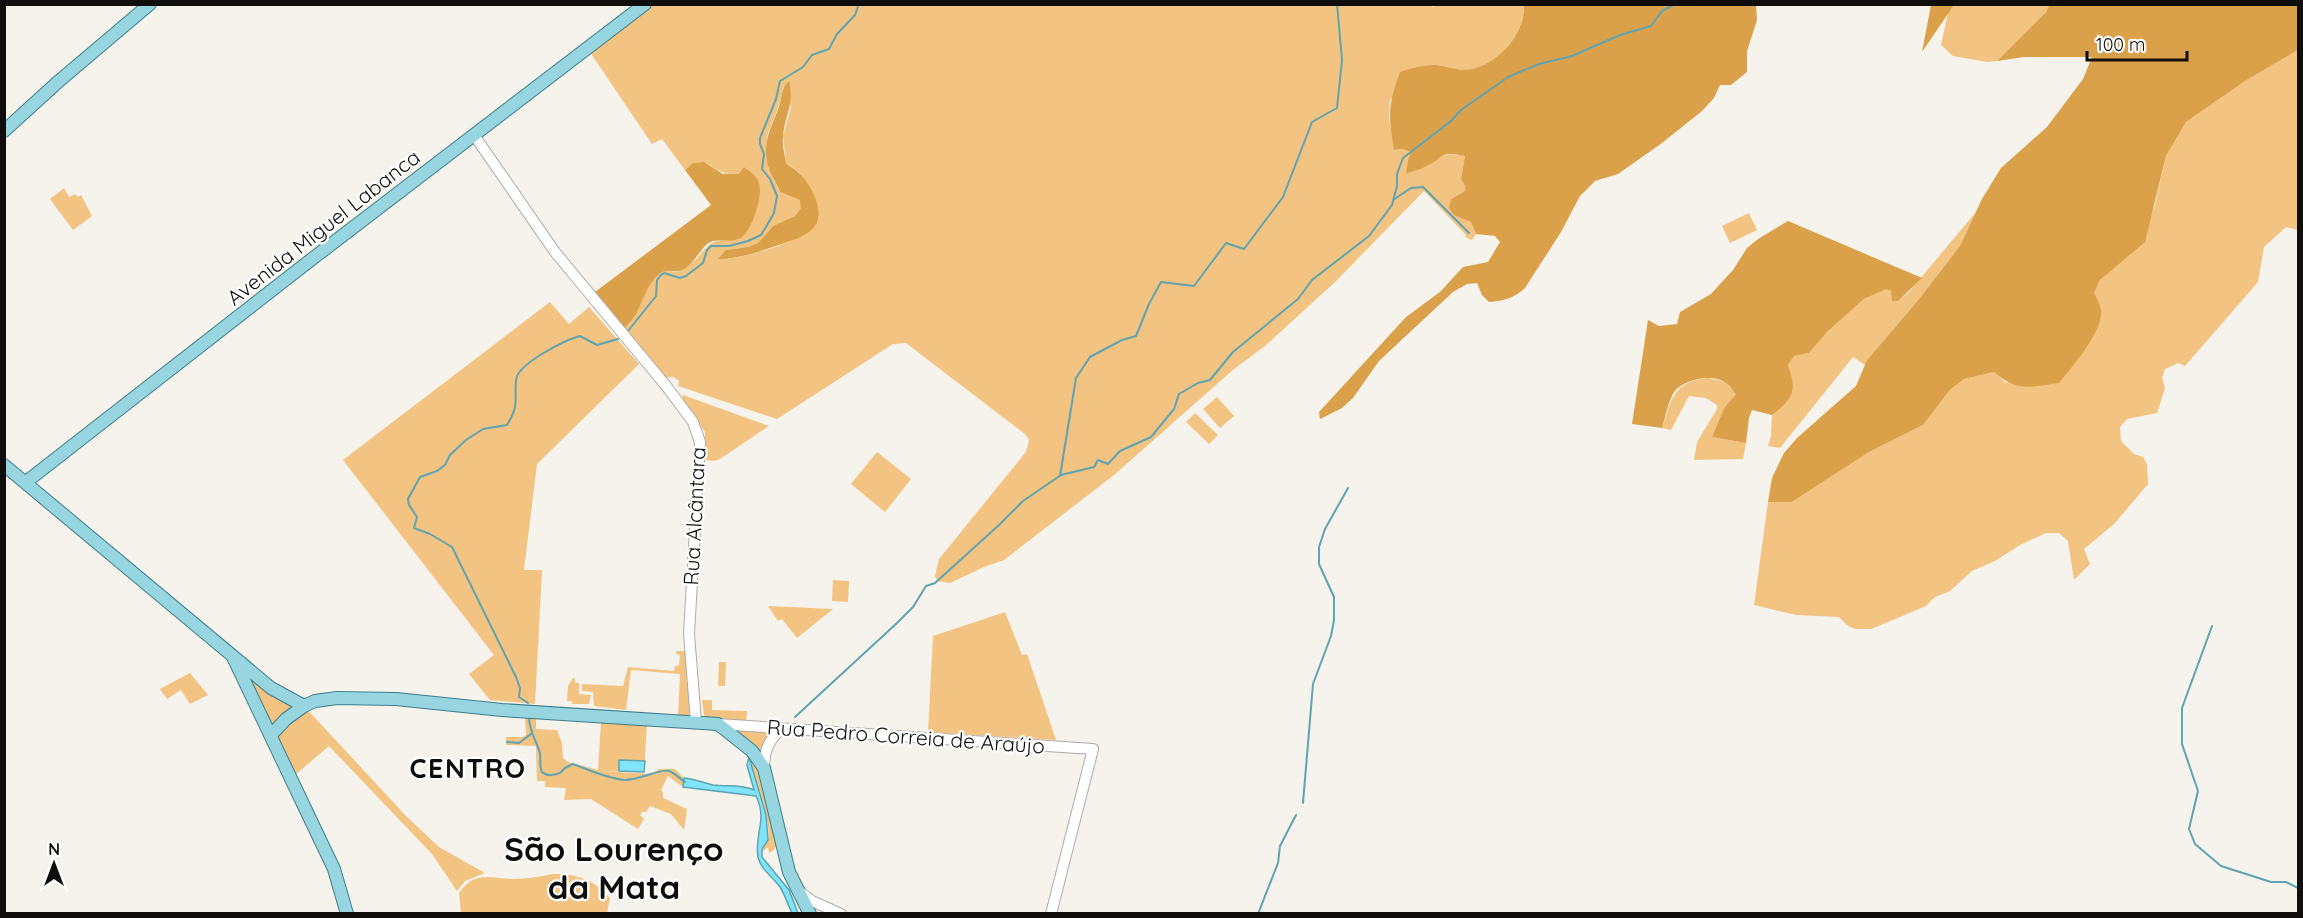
<svg xmlns="http://www.w3.org/2000/svg" width="2303" height="918" font-family="Quicksand,sans-serif">
<style>
.green{fill:#f3c381;fill-rule:evenodd}
.forest{fill:#dba04a}
.water{fill:#80e5f9;stroke:#5ea4b2;stroke-width:1.5}
.lines{fill:none;stroke-linecap:round;stroke-linejoin:round}
.stream{stroke:#5ea4b2;stroke-width:2}
.minor-casing{stroke:#afaba6;stroke-width:12}
.major-casing{stroke:#3b7e89;stroke-width:14}
.minor{stroke:#fff;stroke-width:10}
.major{stroke:#97d6e1;stroke-width:12}
.labels{text-anchor:middle;dominant-baseline:central;stroke-width:4.5;stroke-linejoin:round;paint-order:stroke}
.street-label{font-size:21px;fill:#0f0e0c;stroke:#fff}
.district-label{font-size:27px;font-weight:bold;letter-spacing:1.5px;fill:#0f0e0c;stroke:#fff}
.town-label{font-size:33px;font-weight:bold;fill:#0f0e0c;stroke:#fff}
</style>
<rect width="100%" height="100%" fill="#f6f2ec"/>
<!-- green -->
<path class="green" d="M 1427,4 L 1433,7 L 1438,4 L 1524,5 C 1525,32 1499,65 1471,70 C 1461,71 1448,67 1439,65 L 1390,100 L 1389,117 L 1394,150 L 1402,149 L 1411,152 L 1416,170 C 1439,165 1435,149 1465,156 L 1461,179 L 1465,186 L 1465,191 L 1451,199 L 1464,219 L 1471,222 L 1476,234 L 1472,240 L 1465,237 L 1466,235 L 1424,191 L 1335,282 L 1265,346 L 1234,369 L 1114,475 L 1004,560 L 984,567 L 950,583 L 937,581 L 935,576 L 939,559 L 1026,452 L 1029,440 L 1025,434 L 906,343 L 893,344 L 777,419 L 678,386 L 679,381 L 674,377 L 666,378 L 625,328 C 628,323 634,318 636,312 C 642,301 649,278 662,271 C 666,269 672,271 676,272 C 682,269 688,266 693,262 C 706,250 708,239 728,240 C 743,223 762,209 757,185 C 756,176 752,172 744,167 L 740,174 C 711,178 708,149 685,170 L 662,139 L 652,144 L 590,52 L 653,5 ZM 784,86 L 791,107 L 783,136 L 786,163 L 799,172 L 819,217 C 810,241 752,255 728,259 L 726,250 L 748,247 L 758,243 L 773,226 L 795,216 L 801,208 L 801,200 L 780,192 L 768,168 L 767,136 L 778,108 Z
M 1954,5 L 2050,5 L 2046,12 L 1997,61 L 1987,62 L 1953,56 L 1941,45 L 1948,13 Z
M 2298,50 L 2298,230 L 2286,227 L 2264,247 L 2258,282 L 2185,366 L 2178,363 L 2165,369 L 2162,378 L 2165,388 L 2157,413 L 2127,419 L 2120,427 L 2121,441 L 2134,454 L 2143,457 L 2147,464 L 2148,484 L 2114,524 L 2084,549 L 2090,564 L 2074,580 L 2068,541 L 2059,533 L 2046,533 L 2020,545 L 1995,561 L 1972,571 L 1950,591 L 1935,597 L 1926,606 L 1871,629 L 1855,629 L 1848,626 L 1839,617 L 1796,615 L 1754,605 L 1768,502 L 1792,502 L 1869,452 L 1923,425 L 1950,390 L 1964,379 L 1994,372 L 2006,383 L 2077,360 L 2100,321 L 2101,310 L 2094,293 L 2100,280 L 2112,268 L 2130,255 L 2154,209 L 2166,156 L 2186,122 L 2245,81 Z
M 64,188 L 69,197 L 75,194 L 78,197 L 81,195 L 92,216 L 73,230 L 50,199 Z
M 1976,212 L 1960,246 L 1915,304 L 1867,360 L 1865,365 L 1853,357 L 1780,448 L 1768,446 L 1771,436 L 1772,415 C 1791,400 1796,388 1788,365 L 1794,356 L 1809,353 L 1827,332 L 1864,299 L 1886,288 L 1891,291 L 1898,301 L 1909,292 Z
M 1749,213 L 1757,230 L 1730,243 L 1722,226 Z
M 550,302 L 569,324 L 589,307 L 639,364 L 537,464 L 524,570 L 542,570 L 535,704 L 490,700 L 469,674 L 494,655 L 343,460 Z
M 1708,378 L 1726,382 L 1736,394 L 1724,408 L 1712,437 L 1746,443 L 1743,459 L 1694,460 L 1697,442 L 1717,409 L 1717,405 L 1706,398 L 1689,396 L 1671,430 L 1662,428 C 1672,399 1672,382 1708,378 Z
M 683,395 L 769,426 L 720,459 L 714,461 L 706,460 L 703,457 L 705,432 L 682,399 Z
M 1217,397 L 1234,416 L 1220,428 L 1203,409 Z
M 1195,413 L 1218,435 L 1209,444 L 1186,422 Z
M 877,452 L 911,479 L 885,512 L 851,484 Z
M 833,580 L 849,581 L 848,602 L 832,601 Z
M 768,606 L 833,609 L 797,638 L 782,619 L 778,621 Z
M 1005,612 L 1022,655 L 1027,654 L 1056,740 L 928,732 L 933,636 Z
M 676,651 L 687,651 L 693,709 L 688,716 L 678,716 L 680,674 L 631,670 L 626,710 L 594,706 L 593,692 L 582,691 L 582,684 L 623,686 L 628,667 L 674,671 L 675,666 L 679,666 L 680,655 L 676,654 Z
M 719,662 L 726,662 L 725,686 L 718,686 Z
M 245,669 L 296,711 L 304,706 L 406,816 L 439,847 L 485,873 L 465,881 L 457,891 L 432,854 L 329,746 L 295,775 Z
M 190,673 L 208,695 L 190,704 L 181,690 L 167,699 L 160,689 Z
M 573,678 L 575,678 L 575,683 L 579,683 L 579,694 L 591,695 L 589,704 L 572,704 L 572,701 L 567,701 L 568,686 Z
M 702,700 L 712,700 L 712,710 L 747,711 L 746,721 L 709,719 L 704,715 Z
M 525,716 L 536,717 L 536,729 L 557,730 L 562,743 L 563,758 L 568,762 L 598,770 L 601,722 L 647,724 L 644,772 L 599,771 L 652,774 L 659,769 L 675,769 L 684,778 L 683,787 L 668,776 L 661,790 L 663,792 L 663,798 L 687,809 L 684,830 L 671,814 L 650,806 L 646,812 L 642,812 L 640,815 L 644,819 L 638,829 L 591,799 L 564,800 L 566,788 L 545,787 L 545,781 L 537,781 L 536,746 L 506,745 L 506,737 L 523,737 L 526,735 Z
M 734,729 L 775,731 L 762,757 Z
M 754,758 L 777,845 L 774,850 L 769,853 L 768,847 L 762,852 C 763,848 766,844 768,840 C 772,822 756,781 750,764 Z
M 553,874 C 576,873 595,880 610,898 L 607,913 L 461,913 L 459,893 C 476,869 491,879 515,879 C 528,879 541,876 553,874 Z"/>
<!-- forest -->
<path class="forest" d="M 2050,4 L 2298,5 L 2298,50 L 2245,81 L 2186,122 L 2166,156 L 2145,242 L 2100,280 L 2094,293 C 2097,298 2100,305 2101,310 C 2104,331 2071,368 2059,383 C 2031,387 2016,392 1994,372 L 1964,379 L 1950,390 L 1923,425 L 1869,452 L 1792,502 L 1768,502 L 1772,478 L 1784,453 L 1797,438 L 1856,386 L 1867,360 L 1915,304 L 1960,246 L 1982,199 L 2001,168 L 2047,127 L 2083,79 L 2092,57 L 2024,57 L 1997,61 L 2046,12 Z
M 1524,5 L 1756,5 L 1757,20 L 1747,51 L 1747,72 L 1731,85 L 1720,85 L 1714,98 L 1702,111 L 1662,143 L 1618,174 L 1595,181 L 1580,196 L 1561,232 L 1525,288 C 1514,298 1504,301 1489,302 L 1482,295 L 1477,283 L 1467,284 L 1453,292 L 1379,361 L 1353,398 L 1342,408 L 1320,419 L 1319,412 L 1406,317 L 1440,292 L 1463,267 L 1488,262 L 1500,242 L 1495,236 L 1476,234 L 1471,222 L 1454,215 L 1449,208 L 1451,199 L 1465,191 L 1465,186 L 1461,179 L 1465,156 C 1439,150 1444,158 1425,167 C 1420,170 1412,171 1406,174 L 1408,160 L 1411,152 L 1402,149 L 1394,150 C 1388,115 1388,105 1400,72 C 1412,68 1423,65 1436,65 C 1448,66 1461,72 1473,69 C 1500,62 1525,33 1524,5 Z
M 1931,5 L 1954,5 L 1922,52 Z
M 789,81 C 795,105 784,116 783,138 C 782,147 785,155 786,163 C 790,167 796,169 800,174 C 810,184 825,210 816,224 C 809,237 789,241 776,246 C 757,252 739,259 718,259 L 726,250 L 748,247 L 758,243 L 773,226 L 795,216 L 801,208 L 800,200 L 780,192 C 777,183 770,175 768,166 C 762,141 771,129 779,107 C 782,97 781,88 789,81 Z
M 704,162 L 723,174 L 739,174 L 744,167 C 750,171 757,176 759,183 C 763,196 752,231 741,238 C 730,244 716,236 706,245 C 698,253 694,263 684,269 C 675,274 666,267 659,274 C 647,284 643,301 636,314 C 633,319 628,324 625,328 L 595,292 L 711,205 L 685,170 L 693,163 Z
M 1788,221 L 1922,278 L 1898,301 L 1892,301 L 1891,291 L 1886,289 L 1864,299 L 1827,332 L 1809,353 L 1794,356 L 1788,365 C 1797,391 1794,398 1772,415 L 1752,410 L 1749,418 L 1746,443 L 1712,437 L 1724,408 L 1736,394 C 1733,391 1730,385 1726,383 C 1713,373 1684,379 1674,392 C 1668,402 1665,418 1662,428 L 1632,424 L 1648,320 L 1659,326 L 1677,324 L 1680,312 L 1711,294 L 1733,270 L 1747,248 L 1758,239 Z"/>
<!-- water -->
<path class="water" d="M 749,757 L 766,815 L 768,840 L 762,849 L 762,857 L 789,890 L 798,913 L 792,913 C 788,905 785,895 780,887 C 773,877 761,870 758,857 C 754,834 768,820 756,796 L 683,787 L 684,778 C 696,779 703,783 713,785 C 727,787 741,784 754,790 L 747,765 Z
M 619,760 L 645,761 L 644,772 L 619,771 Z"/>
<g class="lines">
<!-- stream -->
<path class="stream" d="M 1393,200 L 1411,188 L 1423,187 L 1469,233
M 628,331 L 656,296 L 657,280 L 661,275 L 664,273 L 680,278 L 686,276 L 703,263 L 707,250 L 711,246 L 729,246 L 748,241 L 761,235 L 766,227 L 774,213 L 777,196 L 770,179 L 762,169 L 764,154 L 760,144 L 760,138 L 776,99 L 780,81 L 803,67 L 812,55 L 829,49 L 837,34 L 855,15 L 859,4
M 1060,476 L 1076,378 L 1090,357 L 1122,340 L 1136,336 L 1149,304 L 1161,282 L 1194,286 L 1226,243 L 1244,249 L 1283,197 L 1312,122 L 1337,108 L 1342,60 L 1337,4
M 2212,626 L 2182,708 L 2182,744 L 2198,791 L 2189,829 L 2195,844 L 2221,866 L 2271,882 L 2286,882 L 2298,888
M 528,703 L 519,697 L 520,688 L 516,677 L 452,547 L 430,534 L 414,528 L 417,517 L 409,505 L 408,499 L 420,477 L 437,471 L 445,465 L 450,455 L 466,440 L 483,429 L 507,425 C 520,403 514,401 516,380 C 517,364 565,340 580,336 L 597,345 L 618,339
M 529,717 C 529,731 536,740 540,753 C 541,758 539,767 542,772 C 547,777 554,775 560,773 L 565,768 L 573,764 C 589,770 606,778 624,780 C 636,781 663,768 669,771 C 675,773 680,779 685,782
M 795,717 L 897,623 L 913,607 L 926,586 L 935,583 L 999,525 L 1023,501 L 1061,475 L 1094,467 L 1098,460 L 1108,464 L 1120,451 L 1151,437 L 1174,409 L 1179,394 L 1198,383 L 1210,380 L 1233,352 L 1298,299 L 1312,280 L 1369,236 L 1392,205 L 1397,186 L 1397,174 L 1403,158 L 1451,121 L 1461,110 L 1508,77 L 1539,64 L 1572,56 L 1620,35 L 1651,26 L 1662,11 L 1675,4
M 507,742 L 519,743 L 531,734
M 1303,803 L 1313,684 L 1331,636 L 1334,620 L 1334,597 L 1319,564 L 1319,547 L 1325,529 L 1348,488
M 1258,914 L 1278,863 L 1280,846 L 1296,815"/>
<defs>
<path id="minor" d="M 474,135 L 555,252 L 667,387 L 693,422 L 700,442 L 689,634 L 696,722
M 718,724 L 1093,749 L 1051,914
M 764,768 C 764,750 769,740 782,728
M 799,891 L 812,901 L 841,914"/>
<path id="major" d="M 4,131 L 59,81 L 150,4
M 4,465 L 271,688 L 304,706
M 26,482 L 312,259 L 645,4
M 233,657 L 334,869 L 347,914
M 271,735 L 286,719 L 304,706 L 315,701 L 337,698 L 396,699 L 502,710 L 718,724 L 752,751 L 764,768 L 789,872 L 810,914"/>
</defs>
<!-- minor casing -->
<use href="#minor" class="minor-casing"/>
<!-- major casing -->
<use href="#major" class="major-casing"/>
<!-- minor -->
<use href="#minor" class="minor"/>
<!-- major -->
<use href="#major" class="major"/>
</g>
<g class="labels">
<!-- street labels -->
<g class="street-label">
<text transform="translate(323 227) rotate(-38)">Avenida Miguel Labanca</text>
<text transform="translate(694 516) rotate(-87)">Rua Alcântara</text>
<text transform="translate(906 736) rotate(4)">Rua Pedro Correia de Araújo</text>
</g>
<!-- district labels -->
<g class="district-label">
<text x="468" y="768">CENTRO</text>
</g>
<!-- town labels -->
<g class="town-label">
<text x="614" y="848">São Lourenço<tspan x="614" dy="38">da Mata</tspan></text>
</g>
</g>
<!-- border -->
<rect width="2303" height="918" fill="none" stroke="#0f0e0c" stroke-width="12"/>
<!-- north arrow -->
<g transform="translate(54 864)" stroke="#ffffff" stroke-width="4.5" paint-order="stroke">
<path d="M0-4.5L10 22L0 15L-10 22Z" fill="#0f0e0c"/>
<text y="-9" font-size="16" font-weight="bold" text-anchor="middle" fill="#0f0e0c">N</text>
</g>
<!-- scale -->
<path d="M2087 51v9h100v-9" fill="none" stroke="#0f0e0c" stroke-width="3"/>
<text x="2096" y="51" font-size="18" fill="#0f0e0c" stroke="#ffffff" stroke-width="4.5" paint-order="stroke">100 m</text>
</svg>
